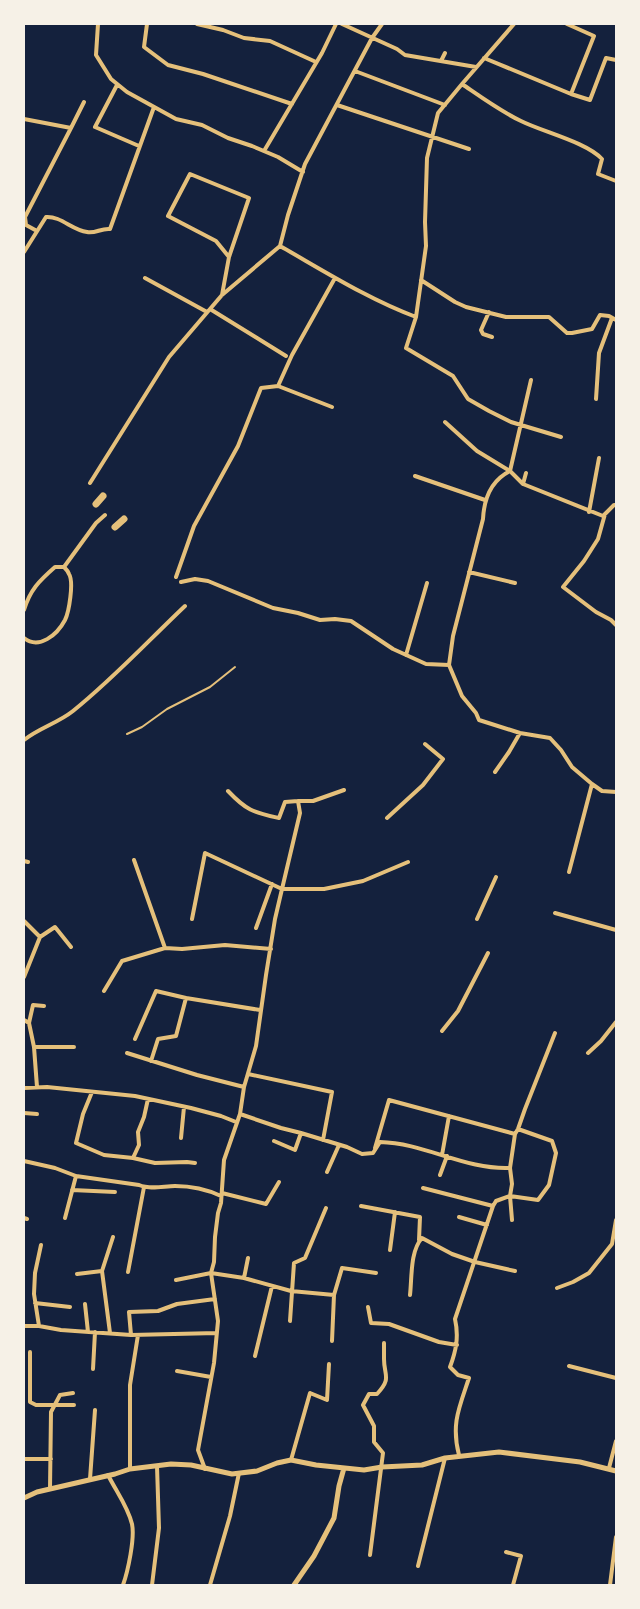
<svg xmlns="http://www.w3.org/2000/svg" width="640" height="1609" font-family="Barlow,sans-serif">
<style>
.lines{fill:none;stroke-linecap:round;stroke-linejoin:round}
.service{stroke:#e5c07b;stroke-width:2}
.minor{stroke:#e5c07b;stroke-width:4}
.tertiary{stroke:#e5c07b;stroke-width:5}
.trunk{stroke:#e5c07b;stroke-width:7}
</style>
<rect width="100%" height="100%" fill="#14213d"/>
<g class="lines">
<!-- service -->
<path class="service" d="M 127,734 L 142,727 L 167,709 L 210,687 L 235,667"/>
<!-- minor -->
<path class="minor" d="M 98,24 L 96,55 L 111,79 L 127,92 L 176,119 L 202,125 L 228,138 L 252,146 L 278,157 L 303,172
M 147,24 L 144,47 L 168,65 L 203,74 L 292,104
M 197,24 L 223,30 L 244,38 L 270,41 L 316,62
M 342,24 L 397,49 L 405,55 L 476,67
M 567,24 L 594,36 L 571,94
M 484,58 L 571,94 L 590,100 L 606,58 L 616,60
M 441,61 L 445,53
M 355,71 L 445,105
M 462,84 C 481,97 500,111 521,121 C 543,132 586,142 602,159 L 598,174 L 616,181
M 117,85 L 95,127 L 139,146
M 337,105 L 469,149
M 24,119 L 71,128 L 25,217 L 26,225 L 37,231
M 71,128 L 84,102
M 264,151 L 322,53 L 336,24
M 280,246 C 324,271 368,299 416,317 L 426,246 L 425,222 L 427,158 L 438,113 L 462,84 L 514,24
M 24,252 L 46,217 C 61,216 72,230 87,232 C 95,234 101,228 110,229 L 154,107
M 145,278 L 207,312
M 421,280 L 455,302 L 466,307 L 506,317 L 549,317 L 567,333 L 572,333 L 592,329 L 600,315 L 609,316 L 616,320
M 222,295 L 229,257 L 249,198 L 190,174 L 168,216 L 216,241 L 229,257
M 210,309 L 286,356
M 489,312 L 481,330 L 483,334 L 492,337
M 416,317 L 406,348 L 453,376 L 468,399 L 489,411 L 511,422 L 561,437
M 278,386 L 332,407
M 596,399 L 599,353 L 612,318
M 445,422 L 477,451 L 510,471 L 531,380
M 526,473 L 523,484 L 510,471 C 490,481 484,499 483,519 L 453,636 L 449,665 L 462,696 L 476,713 L 479,720 L 520,733 L 550,738 L 561,750 L 572,767 L 592,784 L 602,791 L 616,792
M 415,476 L 485,500
M 90,483 L 169,357 L 222,295 L 280,246 L 288,215 L 305,164 L 372,38 L 382,24
M 523,484 L 603,516 L 614,505 L 616,505
M 589,512 L 599,458
M 605,514 L 598,539 L 584,561 L 563,587 L 596,612 L 611,620 L 616,625
M 64,567 L 96,523 L 105,515
M 469,572 L 515,583
M 176,577 L 194,526 L 238,446 L 261,388 L 278,386 L 292,355 L 335,278
M 181,582 L 195,579 L 208,581 L 273,608 L 298,613 L 320,620 L 335,619 L 351,621 L 393,649 L 426,664 L 449,665
M 24,610 C 30,590 39,581 55,567 L 64,567 C 66,569 68,571 69,574 C 74,582 69,612 65,620 C 57,635 39,650 24,638
M 406,655 L 427,583
M 24,740 C 39,728 58,723 73,711 C 113,679 148,641 185,606
M 495,772 L 509,752 L 520,733
M 228,791 C 247,811 253,812 279,818 L 285,802 L 298,801
M 387,818 L 423,785 L 443,759 L 425,744
M 134,860 L 165,948
M 24,861 L 28,862
M 569,872 L 592,784
M 555,913 L 616,930
M 192,919 L 205,853 L 282,889 L 300,813 L 298,801 L 313,801 L 344,790
M 477,919 L 496,877
M 24,921 L 40,937 L 24,977
M 256,928 L 272,884
M 40,937 L 55,927 L 71,947
M 104,991 L 122,961 L 165,948 L 182,949 L 225,945 L 271,949
M 24,1020 L 29,1023 L 34,1047 L 37,1087
M 29,1023 L 33,1005 L 44,1006
M 442,1031 L 458,1011 L 488,953
M 135,1039 L 156,991 L 186,998 L 260,1010
M 34,1047 L 74,1047
M 127,1053 L 197,1075 L 244,1087
M 588,1053 L 601,1041 L 616,1022
M 151,1061 L 158,1039 L 176,1036 L 186,998
M 248,1074 L 332,1092 L 323,1140
M 24,1088 L 47,1087 L 135,1096 L 191,1108 L 221,1116 L 236,1122
M 92,1092 L 83,1114 L 76,1143 L 104,1155 L 133,1158
M 148,1099 L 144,1117 L 138,1132 L 139,1145 L 133,1158 L 155,1163 L 187,1162 L 195,1163
M 24,1113 L 37,1114
M 240,1114 L 281,1128 L 301,1133 L 347,1147 L 362,1154 L 373,1153 L 380,1142 C 425,1143 465,1170 510,1168
M 181,1138 L 184,1107
M 274,1141 L 295,1150 L 301,1133
M 375,1148 L 389,1100 L 515,1134
M 442,1155 L 449,1116
M 24,1161 L 55,1168 L 76,1176 L 139,1185 C 150,1190 164,1186 175,1186 C 192,1186 206,1189 221,1196
M 327,1172 L 339,1145
M 440,1175 L 447,1156
M 423,1188 L 493,1206
M 72,1190 L 115,1192
M 222,1193 L 266,1204 L 279,1182
M 361,1206 L 420,1217 L 419,1240
M 459,1217 L 487,1225
M 24,1218 L 27,1219
M 65,1218 L 76,1176
M 512,1220 L 510,1196 L 538,1200 L 549,1185 L 556,1153 L 552,1141 L 518,1129
M 390,1250 L 395,1212
M 128,1272 L 144,1187
M 77,1274 L 102,1271
M 244,1278 L 248,1258
M 176,1280 L 211,1273 L 244,1278 L 291,1291 L 334,1295
M 557,1288 L 573,1282 L 589,1273 L 612,1244 L 616,1220
M 410,1295 C 412,1278 410,1251 422,1238 L 452,1254 L 475,1262 L 515,1271
M 35,1303 L 70,1307
M 85,1304 L 88,1332
M 368,1307 L 371,1323 L 389,1324 L 439,1342 L 457,1345
M 290,1321 L 294,1263 L 305,1258 L 326,1208
M 24,1326 L 39,1326 L 61,1330 L 131,1335 L 129,1312 L 158,1311 L 177,1304 L 215,1299
M 39,1326 L 34,1294 L 35,1273 L 41,1245
M 110,1333 L 102,1271 L 113,1237
M 131,1335 L 217,1333
M 332,1341 L 334,1295 L 342,1268 L 376,1273
M 30,1352 L 30,1402 L 36,1405 L 74,1405
M 255,1356 L 272,1286
M 569,1366 L 616,1378
M 93,1369 L 95,1332
M 177,1371 L 211,1377
M 459,1455 C 451,1424 459,1408 469,1378 L 458,1375 L 450,1367 C 456,1351 459,1337 455,1319 L 493,1206 L 496,1201 L 510,1196 L 512,1184 L 510,1168 L 515,1134 L 518,1129 L 525,1109 L 555,1033
M 24,1459 L 51,1459
M 291,1460 L 310,1393 L 327,1400 L 329,1364
M 609,1468 L 616,1441
M 130,1469 L 130,1385 L 138,1335
M 205,1469 L 198,1450 L 214,1363 L 218,1321 L 211,1273 L 214,1262 L 215,1237 L 218,1213 L 221,1203 L 224,1160 L 240,1114 L 244,1087 L 256,1046 L 266,975 L 275,919 L 282,889 L 324,889 L 363,881 L 408,862
M 108,1475 C 116,1491 128,1507 132,1524 C 135,1538 128,1571 123,1585
M 90,1479 L 95,1410
M 50,1489 L 51,1412 L 60,1395 L 73,1393
M 506,1552 L 521,1556 L 513,1585
M 370,1555 L 383,1453 L 374,1442 L 374,1426 L 363,1405 L 369,1394 L 377,1394 C 392,1378 384,1376 384,1359 C 384,1354 384,1348 384,1343
M 418,1566 L 445,1458
M 152,1585 L 159,1528 L 157,1466
M 210,1585 L 230,1516 L 239,1473
M 610,1585 L 616,1537"/>
<!-- tertiary -->
<path class="tertiary" d="M 24,1498 L 37,1492 L 115,1474 L 130,1469 L 171,1464 L 191,1465 L 232,1474 L 257,1471 L 277,1463 L 291,1460 L 316,1465 L 364,1470 L 382,1467 L 422,1465 L 445,1458 L 499,1452 L 580,1462 L 616,1471
M 294,1585 L 314,1556 L 334,1518 L 339,1486 L 344,1468"/>
<!-- trunk -->
<path class="trunk" d="M 96,504 L 103,496
M 115,527 L 124,519"/>
</g>
<!-- border -->
<rect width="640" height="1609" fill="none" stroke="#f6f1e7" stroke-width="50"/>
</svg>
